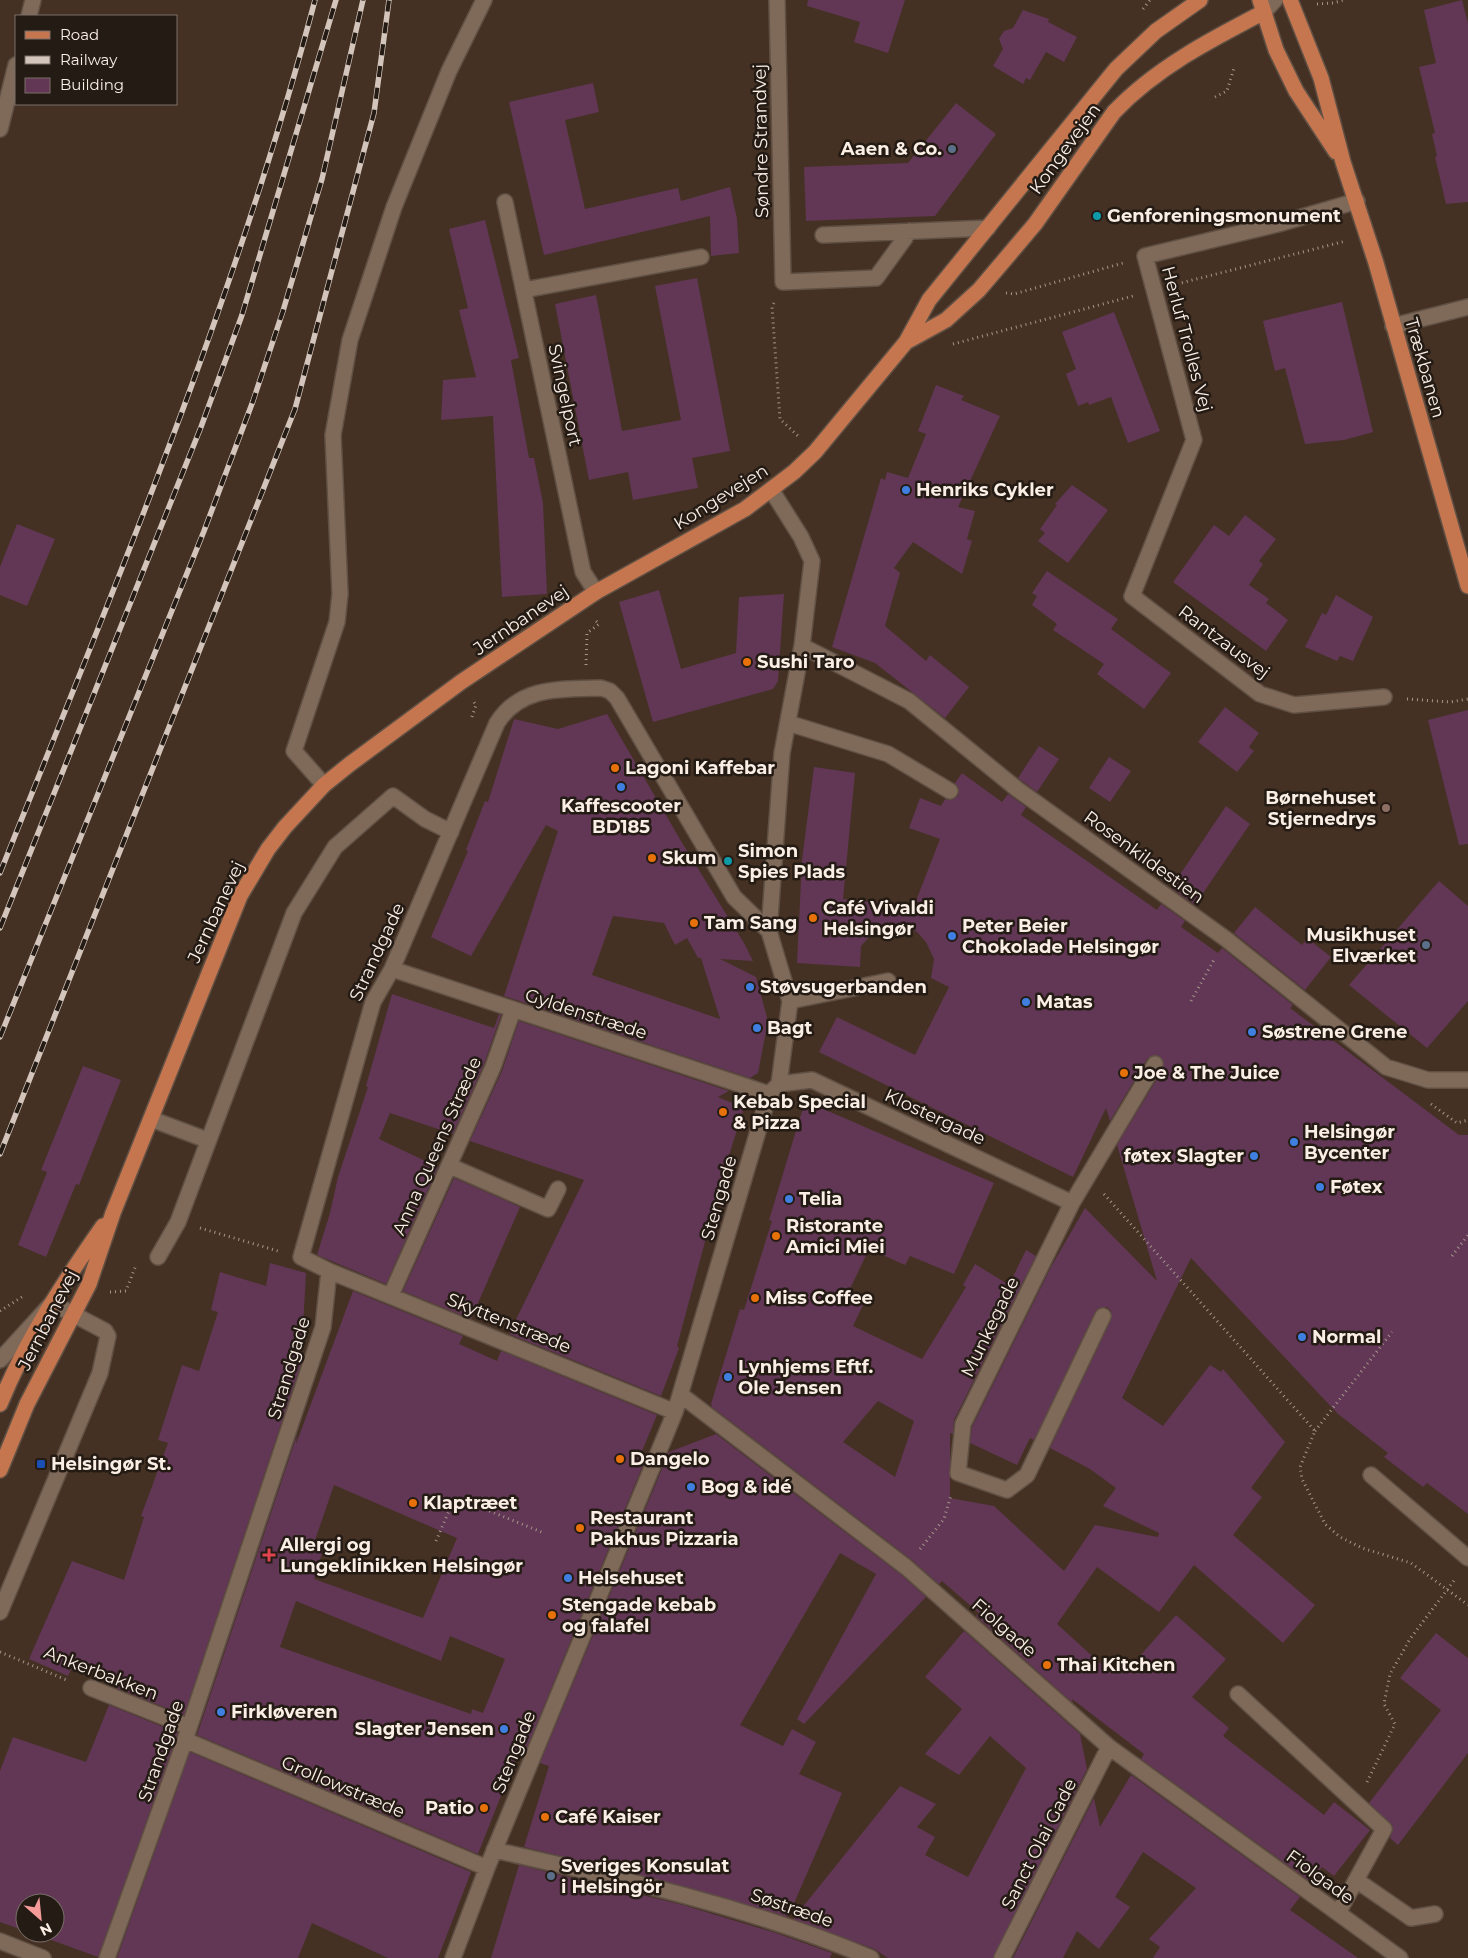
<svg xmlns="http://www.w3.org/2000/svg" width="1468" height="1958" font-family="Montserrat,sans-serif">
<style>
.building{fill:#613755;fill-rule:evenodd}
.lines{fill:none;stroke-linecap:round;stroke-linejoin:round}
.minor-casing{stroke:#605044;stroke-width:18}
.major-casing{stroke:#605044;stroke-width:18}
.path{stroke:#a5968a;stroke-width:3;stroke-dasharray:1 4;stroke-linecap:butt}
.minor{stroke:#7f6a5a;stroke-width:15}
.major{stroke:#c5764f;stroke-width:15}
.rail-casing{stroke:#d3c5bb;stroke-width:5.5}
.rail{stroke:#241b15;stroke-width:4;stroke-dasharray:11;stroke-linecap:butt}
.service-dot{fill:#5c6f8a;stroke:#241b15;stroke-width:2}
.culture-dot{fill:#0f9aa8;stroke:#241b15;stroke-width:2}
.shop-dot{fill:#3f7fe0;stroke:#241b15;stroke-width:2}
.food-dot{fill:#e8710a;stroke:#241b15;stroke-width:2}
.education-dot{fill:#8d6e63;stroke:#241b15;stroke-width:2}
.transit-dot{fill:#1a4fb4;stroke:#241b15;stroke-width:2}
.health-dot{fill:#e0444e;stroke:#241b15;stroke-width:2}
.labels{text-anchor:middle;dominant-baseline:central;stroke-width:5;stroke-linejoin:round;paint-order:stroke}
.street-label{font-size:18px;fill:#faeee5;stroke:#241b15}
.poi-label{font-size:18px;font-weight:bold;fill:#faeee5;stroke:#241b15;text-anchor:start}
</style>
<rect width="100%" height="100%" fill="#443123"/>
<!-- building -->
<path class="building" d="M 808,0 L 905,0 L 888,53 L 854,42 L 860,22 L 807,6 Z
M 1462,0 L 1468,23 L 1468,202 L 1446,204 L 1435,157 L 1437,156 L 1432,134 L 1435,133 L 1419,67 L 1436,63 L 1424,10 Z
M 1023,10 L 1049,19 L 1048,22 L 1077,37 L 1064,62 L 1046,52 L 1030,80 L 1026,78 L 1023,84 L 993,66 L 1003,49 L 999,39 L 1004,31 L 1013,28 Z
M 593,83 L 599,112 L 565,120 L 585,209 L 678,188 L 681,201 L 730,187 L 737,219 L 739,253 L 711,256 L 710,216 L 544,255 L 509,102 Z
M 956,103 L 996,134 L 935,216 L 806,221 L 804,167 L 908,163 Z
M 485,220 L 519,358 L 511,360 L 529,458 L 534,458 L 543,503 L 547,594 L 502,597 L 493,416 L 441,420 L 443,380 L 476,377 L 459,310 L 468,308 L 449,229 Z
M 697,278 L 730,451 L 692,458 L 698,488 L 633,500 L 628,472 L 589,480 L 555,304 L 596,295 L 622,431 L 681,420 L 655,286 Z
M 1342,302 L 1373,432 L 1344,440 L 1305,444 L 1285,368 L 1275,371 L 1263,321 Z
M 1114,312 L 1160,431 L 1128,443 L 1111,397 L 1089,405 L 1088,402 L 1078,406 L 1066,374 L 1076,369 L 1062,332 Z
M 936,385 L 964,396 L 961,400 L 1000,416 L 958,507 L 975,511 L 967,539 L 972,541 L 962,574 L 913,542 L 894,568 L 900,573 L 885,626 L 926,661 L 930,655 L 969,687 L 945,718 L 875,663 L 832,647 L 881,478 L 885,480 L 887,472 L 908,478 L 926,434 L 918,431 Z
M 1072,485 L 1108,510 L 1068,563 L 1038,541 L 1045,533 L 1040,529 L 1057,505 L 1055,504 Z
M 1245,515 L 1276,539 L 1259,561 L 1263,564 L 1249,585 L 1269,599 L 1266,603 L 1288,620 L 1266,651 L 1173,582 L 1214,525 L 1229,536 Z
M 17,524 L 55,539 L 27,606 L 0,595 L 0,567 Z
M 1047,571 L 1118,619 L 1111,629 L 1171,673 L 1144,709 L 1097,674 L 1104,664 L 1053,630 L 1057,624 L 1032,605 L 1037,596 L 1032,593 Z
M 659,590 L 681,669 L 736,653 L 739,597 L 784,594 L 778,681 L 773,689 L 653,722 L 619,602 Z
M 1336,595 L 1373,617 L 1353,661 L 1340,656 L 1337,661 L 1305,647 L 1322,613 L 1326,615 Z
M 1225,707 L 1259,733 L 1249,747 L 1254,751 L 1237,772 L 1198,742 Z
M 1468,710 L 1468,844 L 1459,845 L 1428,720 Z
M 607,714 L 681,841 L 744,943 L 753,961 L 720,959 L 756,977 L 768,1021 L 758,1073 L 750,1078 L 504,996 L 558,831 L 546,825 L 471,956 L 431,937 L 468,851 L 466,850 L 485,801 L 488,802 L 514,719 L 558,729 ZM 613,916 L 664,923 L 675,945 L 687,938 L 698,958 L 701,958 L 720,1019 L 592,975 Z
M 1039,746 L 1059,759 L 1037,792 L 1018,778 Z
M 1109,757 L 1131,771 L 1110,802 L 1089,788 Z
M 814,767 L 855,773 L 843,899 L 914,906 L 940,839 L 909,828 L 920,798 L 941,806 L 945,799 L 950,800 L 958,796 L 959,791 L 955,783 L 962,773 L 1002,802 L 1008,794 L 1026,807 L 1021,815 L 1157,910 L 1161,904 L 1185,921 L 1181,927 L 1218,953 L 1222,948 L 1293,1005 L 1290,1008 L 1459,1135 L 1468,1135 L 1468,1514 L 1427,1483 L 1423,1487 L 1384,1457 L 1388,1453 L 1338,1414 L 1191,1258 L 1122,1398 L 1163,1426 L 1210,1365 L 1221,1372 L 1223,1369 L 1285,1442 L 1251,1488 L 1262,1497 L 1233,1535 L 1315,1605 L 1283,1643 L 1194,1565 L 1159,1612 L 1097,1567 L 1057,1624 L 1112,1674 L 1116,1668 L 1124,1674 L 1176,1615 L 1226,1659 L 1192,1697 L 1229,1728 L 1223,1736 L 1324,1815 L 1334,1802 L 1370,1830 L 1334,1876 L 1322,1867 L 1311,1882 L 1141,1759 L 1144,1754 L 1072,1699 L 1073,1703 L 976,1616 L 979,1613 L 942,1581 L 939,1584 L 912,1560 L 712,1407 L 711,1404 L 740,1309 L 744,1310 L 772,1221 L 769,1220 L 805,1101 L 994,1183 L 954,1274 L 910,1256 L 905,1265 L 869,1249 L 849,1291 L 866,1299 L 853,1326 L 922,1359 L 966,1287 L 963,1285 L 975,1264 L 1009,1285 L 1026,1250 L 1036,1256 L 954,1420 L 953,1434 L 950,1433 L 950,1498 L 994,1506 L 1064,1571 L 1095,1525 L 1158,1537 L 1159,1533 L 1103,1506 L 1116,1488 L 1090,1469 L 1050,1448 L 1111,1320 L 1111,1311 L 1107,1307 L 1098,1308 L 1095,1312 L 1034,1440 L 1030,1438 L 1017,1465 L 970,1443 L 972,1427 L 1052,1265 L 1085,1208 L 1157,1281 L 1117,1145 L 1163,1069 L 1163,1060 L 1156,1055 L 1147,1059 L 1110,1121 L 1106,1108 L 1073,1177 L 819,1052 L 837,1017 L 915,1055 L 949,987 L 931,978 L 934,959 L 926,942 L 916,931 L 895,924 L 872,934 L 861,946 L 860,967 L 797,963 L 802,860 ZM 878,1401 L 914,1421 L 895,1477 L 843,1442 Z
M 1226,806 L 1250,824 L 1195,905 L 1171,888 Z
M 1439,881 L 1468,906 L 1468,1001 L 1427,1048 L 1349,985 Z
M 1255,907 L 1302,945 L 1307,938 L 1331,957 L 1305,990 L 1234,933 Z
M 392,994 L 494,1028 L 499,1014 L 501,1015 L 484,1064 L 453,1134 L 390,1113 L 379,1139 L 438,1167 L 386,1284 L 317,1255 L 330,1213 L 338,1177 L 368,1087 L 366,1086 Z
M 519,1021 L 729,1091 L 718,1097 L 744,1108 L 724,1171 L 677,1346 L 679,1348 L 661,1396 L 509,1334 L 584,1180 L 470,1141 L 502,1071 Z
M 83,1066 L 121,1080 L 79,1185 L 76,1184 L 46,1257 L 18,1245 L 47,1172 L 41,1170 Z
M 454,1178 L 520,1207 L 471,1319 L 403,1291 Z
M 270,1263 L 306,1273 L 301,1364 L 184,1715 L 116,1688 L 120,1678 L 76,1658 L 68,1676 L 29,1659 L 72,1561 L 124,1580 L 144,1517 L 141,1516 L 168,1443 L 158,1440 L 182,1365 L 199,1371 L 218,1312 L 211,1310 L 220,1272 L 266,1286 Z
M 353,1291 L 463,1336 L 459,1344 L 497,1361 L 501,1351 L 657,1415 L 637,1463 L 645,1460 L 523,1757 L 517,1755 L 478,1854 L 197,1735 L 297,1435 L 296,1444 ZM 334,1485 L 457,1538 L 423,1618 L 314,1579 L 323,1550 L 313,1546 ZM 296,1601 L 441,1661 L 450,1636 L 505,1659 L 483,1713 L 472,1709 L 471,1714 L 280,1647 Z
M 716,1434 L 900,1574 L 926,1597 L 804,1724 L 797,1719 L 876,1574 L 840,1553 L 740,1725 L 783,1746 L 792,1729 L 816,1742 L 799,1774 L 842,1793 L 788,1917 L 687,1887 L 524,1847 L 549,1766 L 540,1763 L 669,1452 Z
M 964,1631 L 1080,1734 L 1087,1769 L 993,1958 L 888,1958 L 874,1949 L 793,1919 L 900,1786 L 936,1804 L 917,1827 L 935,1837 L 925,1855 L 968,1877 L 1026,1768 L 990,1736 L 959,1775 L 925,1754 L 962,1709 L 925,1677 Z
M 1436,1633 L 1468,1658 L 1468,1753 L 1398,1845 L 1390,1838 L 1393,1830 L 1392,1825 L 1369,1803 L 1441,1710 L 1400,1678 Z
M 109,1705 L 178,1733 L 98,1957 L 32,1933 L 55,1933 L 55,1903 L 25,1903 L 25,1931 L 0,1922 L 0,1771 L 13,1737 L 86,1762 Z
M 190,1752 L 471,1872 L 438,1958 L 388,1958 L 312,1923 L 298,1958 L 117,1958 Z
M 1131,1775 L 1300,1897 L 1290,1910 L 1358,1958 L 1153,1958 L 1160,1947 L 1149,1939 L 1196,1888 L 1143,1852 L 1115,1897 L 1130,1907 L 1099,1949 L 1077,1931 L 1063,1958 L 1013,1958 L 1094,1798 L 1100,1827 Z
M 519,1865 L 683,1905 L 776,1933 L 832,1953 L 830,1958 L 491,1958 Z"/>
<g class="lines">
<defs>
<path id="minor" d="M 777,0 L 783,282 L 876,278 L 910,231
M 1264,12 L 1275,0
M 29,16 L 33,0
M 0,129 L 16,65
M 1357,201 L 1278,224 L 1145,256 L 1194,440 L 1132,596 L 1260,694 L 1294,705 L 1384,697
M 505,202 L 583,572 L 596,592
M 823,235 L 988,228
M 524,290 L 701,257
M 1393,326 L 1468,307
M 802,646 L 909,701 L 1017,789 L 1226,939 L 1386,1067 L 1428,1080 L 1468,1080
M 788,723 L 888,754 L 950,791
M 324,785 L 294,751 L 337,622 L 340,594 L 333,435 L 350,340 L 394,207 L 449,71 L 484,0
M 392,969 L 769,1094
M 790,1001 L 888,981
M 779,1084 L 812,1080 L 1072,1203
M 151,1119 L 207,1140
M 450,1166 L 548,1209 L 558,1189
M 158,1257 L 178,1222 L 294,913 L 335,847 L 393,796 L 425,819 L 451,832
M 329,1271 L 675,1412
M 391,1295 L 493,1067 L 513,1010
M 1103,1316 L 1027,1475 L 1007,1490 L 958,1473 L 963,1424 L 1072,1203 L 1155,1064
M 0,1360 L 52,1303 L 105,1331 L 108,1336 L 100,1373 L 0,1612
M 681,1395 L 906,1567 L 1109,1747 L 1400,1958
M 1371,1475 L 1468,1558
M 91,1688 L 189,1727
M 1238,1694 L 1384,1829 L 1338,1913
M 185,1740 L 487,1868
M 494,1850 C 622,1879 750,1907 871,1958
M 1356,1880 L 1411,1918 L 1435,1914
M 0,1941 L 43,1958
M 107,1958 L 185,1740 L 323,1327 L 329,1271 L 301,1257 L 373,1002 L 392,969 L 497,723 C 520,686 561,689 601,688 L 610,691 L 617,698 L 734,897 L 769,931
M 453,1958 L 487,1868 L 675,1412 L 769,1094 L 779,1084 L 790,1001 L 769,931 L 782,753 L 802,646 L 812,561 L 801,537 L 772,491
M 1002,1958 L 1109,1747"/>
<path id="major" d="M 1260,0 L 1276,50 L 1296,91 L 1336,152
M 1290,0 L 1321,78 L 1343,162 L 1376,263 L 1468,586
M 906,342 L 946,320 L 979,290 L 1035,224 L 1114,112 C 1156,68 1210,40 1264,12
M 0,1404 C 26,1340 63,1283 103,1226
M 0,1470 L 27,1404 L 89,1284 L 113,1213 L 240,896 L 268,849 L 285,827 L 324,785 L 350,764 L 461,682 L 596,592 L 745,509 L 794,472 L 815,452 L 906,342 L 929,300 L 1116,69 L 1156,31 L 1200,0"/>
</defs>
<!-- minor casing -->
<use href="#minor" class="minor-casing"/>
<!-- major casing -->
<use href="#major" class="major-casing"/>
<!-- path -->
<path class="path" d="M 1317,4 L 1333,3 L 1344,0
M 1143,9 L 1150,0
M 1215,97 L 1227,91 L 1234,68
M 1177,284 L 1346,241
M 1006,293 L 1014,294 L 1123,263
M 774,303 L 772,307 L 780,419 L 798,436
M 953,344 L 1133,296
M 586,665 L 587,633 L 599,624 L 596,621
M 1407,699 L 1450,702 L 1468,699
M 472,717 L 476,705 L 474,702
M 1191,1001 L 1215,958
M 1431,1104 L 1457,1123 L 1468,1120
M 1104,1194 L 1315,1431 L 1300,1467 L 1302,1479 L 1325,1524 L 1340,1537 L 1362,1548 L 1411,1563 L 1468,1605
M 200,1228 L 278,1251
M 1452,1256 L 1468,1235
M 110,1292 L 126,1291 L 136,1265
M 0,1311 L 25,1295
M 1315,1431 L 1392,1332
M 436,1541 L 455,1497 L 544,1533
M 920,1549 L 944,1519 L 951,1495
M 0,1652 L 69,1681
M 1367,1782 L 1395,1724 L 1384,1704 L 1390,1674 L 1410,1639 L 1456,1578"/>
<!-- minor -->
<use href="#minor" class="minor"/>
<!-- major -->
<use href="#major" class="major"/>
<defs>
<path id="rail" d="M 0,873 C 115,585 236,300 315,0
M 0,928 L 201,427 L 242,315 L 336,0
M 0,1037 L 204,531 L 253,401 L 283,311 L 322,179 L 363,0
M 0,1154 L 295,409 L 374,113 L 389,0"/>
</defs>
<!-- rail casing -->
<use href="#rail" class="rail-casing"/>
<!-- rail -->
<use href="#rail" class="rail"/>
</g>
<!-- markers -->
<g class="service-dot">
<circle cx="952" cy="149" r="5"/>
<circle cx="1426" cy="945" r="5"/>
<circle cx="551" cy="1876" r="5"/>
</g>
<g class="culture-dot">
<circle cx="1097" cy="216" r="5"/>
<circle cx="728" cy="861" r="5"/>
</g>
<g class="shop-dot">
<circle cx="906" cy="490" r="5"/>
<circle cx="621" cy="787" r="5"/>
<circle cx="952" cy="936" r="5"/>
<circle cx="750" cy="987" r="5"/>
<circle cx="1026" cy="1002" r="5"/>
<circle cx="757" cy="1028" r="5"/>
<circle cx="1252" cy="1032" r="5"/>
<circle cx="1294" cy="1142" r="5"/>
<circle cx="1254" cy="1156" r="5"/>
<circle cx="1320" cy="1187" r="5"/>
<circle cx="789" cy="1199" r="5"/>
<circle cx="1302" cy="1337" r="5"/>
<circle cx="728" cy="1377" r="5"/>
<circle cx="691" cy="1487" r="5"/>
<circle cx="568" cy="1578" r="5"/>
<circle cx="221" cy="1712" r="5"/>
<circle cx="504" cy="1729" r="5"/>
</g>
<g class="food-dot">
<circle cx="747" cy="662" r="5"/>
<circle cx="615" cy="768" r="5"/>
<circle cx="652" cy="858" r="5"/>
<circle cx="813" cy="918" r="5"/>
<circle cx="694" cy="923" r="5"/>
<circle cx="1124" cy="1073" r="5"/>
<circle cx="723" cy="1112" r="5"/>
<circle cx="776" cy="1236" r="5"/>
<circle cx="755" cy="1298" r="5"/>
<circle cx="620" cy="1459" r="5"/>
<circle cx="413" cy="1503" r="5"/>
<circle cx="580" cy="1528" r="5"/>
<circle cx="552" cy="1615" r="5"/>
<circle cx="1047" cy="1665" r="5"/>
<circle cx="484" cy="1808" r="5"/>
<circle cx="545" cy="1817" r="5"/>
</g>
<circle class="education-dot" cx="1386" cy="808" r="5"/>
<rect class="transit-dot" x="36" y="1459" width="10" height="10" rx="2.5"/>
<path class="health-dot" d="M266.5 1547.5h5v5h5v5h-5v5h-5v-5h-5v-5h5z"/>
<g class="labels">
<!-- street labels -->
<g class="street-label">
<text transform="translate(761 141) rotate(-91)">Søndre Strandvej</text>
<text transform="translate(1065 149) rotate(-54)">Kongevejen</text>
<text transform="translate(1187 339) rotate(75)">Herluf Trolles Vej</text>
<text transform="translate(1425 368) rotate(74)">Trækbanen</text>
<text transform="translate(565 395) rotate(78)">Svingelport</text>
<text transform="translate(721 497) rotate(-32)">Kongevejen</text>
<text transform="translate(521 620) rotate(-34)">Jernbanevej</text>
<text transform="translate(1224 642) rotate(37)">Rantzausvej</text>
<text transform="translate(1144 857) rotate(36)">Rosenkildestien</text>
<text transform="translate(216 912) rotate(-65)">Jernbanevej</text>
<text transform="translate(377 952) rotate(-65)">Strandgade</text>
<text transform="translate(586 1014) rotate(18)">Gyldenstræde</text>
<text transform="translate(935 1117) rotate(25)">Klostergade</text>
<text transform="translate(437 1146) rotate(-66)">Anna Queens Stræde</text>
<text transform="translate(719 1198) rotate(-74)">Stengade</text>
<text transform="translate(48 1320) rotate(-63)">Jernbanevej</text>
<text transform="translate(509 1323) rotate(22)">Skyttenstræde</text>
<text transform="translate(990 1327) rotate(-64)">Munkegade</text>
<text transform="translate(289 1368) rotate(-73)">Strandgade</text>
<text transform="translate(1004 1628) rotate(41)">Fiolgade</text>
<text transform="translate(101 1673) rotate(21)">Ankerbakken</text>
<text transform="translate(161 1751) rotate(-71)">Strandgade</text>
<text transform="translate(514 1752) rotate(-68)">Stengade</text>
<text transform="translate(343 1787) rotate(23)">Grollowstræde</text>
<text transform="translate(1039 1844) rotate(-63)">Sanct Olai Gade</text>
<text transform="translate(1320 1877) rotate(36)">Fiolgade</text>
<text transform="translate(792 1908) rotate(19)">Søstræde</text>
</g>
<!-- poi labels -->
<g class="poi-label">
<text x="942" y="149" text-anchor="end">Aaen &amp; Co.</text>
<text x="1107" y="216">Genforeningsmonument</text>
<text x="916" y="490">Henriks Cykler</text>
<text x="757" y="662">Sushi Taro</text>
<text x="625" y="768">Lagoni Kaffebar</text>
<text x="1376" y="798" text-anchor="end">Børnehuset<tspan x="1376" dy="21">Stjernedrys</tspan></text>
<text x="621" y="806" text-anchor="middle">Kaffescooter<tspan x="621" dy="21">BD185</tspan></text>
<text x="738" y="851">Simon<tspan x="738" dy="21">Spies Plads</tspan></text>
<text x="662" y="858">Skum</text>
<text x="823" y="908">Café Vivaldi<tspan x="823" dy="21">Helsingør</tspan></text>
<text x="704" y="923">Tam Sang</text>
<text x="962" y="926">Peter Beier<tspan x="962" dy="21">Chokolade Helsingør</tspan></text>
<text x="1416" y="935" text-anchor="end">Musikhuset<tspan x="1416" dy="21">Elværket</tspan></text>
<text x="760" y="987">Støvsugerbanden</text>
<text x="1036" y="1002">Matas</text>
<text x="767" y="1028">Bagt</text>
<text x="1262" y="1032">Søstrene Grene</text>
<text x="1134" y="1073">Joe &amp; The Juice</text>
<text x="733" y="1102">Kebab Special<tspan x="733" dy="21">&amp; Pizza</tspan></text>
<text x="1304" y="1132">Helsingør<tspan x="1304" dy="21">Bycenter</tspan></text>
<text x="1244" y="1156" text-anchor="end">føtex Slagter</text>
<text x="1330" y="1187">Føtex</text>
<text x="799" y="1199">Telia</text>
<text x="786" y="1226">Ristorante<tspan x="786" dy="21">Amici Miei</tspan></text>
<text x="765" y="1298">Miss Coffee</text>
<text x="1312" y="1337">Normal</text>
<text x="738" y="1367">Lynhjems Eftf.<tspan x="738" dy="21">Ole Jensen</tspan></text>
<text x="630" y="1459">Dangelo</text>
<text x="51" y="1464">Helsingør St.</text>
<text x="701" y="1487">Bog &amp; idé</text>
<text x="423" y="1503">Klaptræet</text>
<text x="590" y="1518">Restaurant<tspan x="590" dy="21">Pakhus Pizzaria</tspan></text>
<text x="280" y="1545">Allergi og<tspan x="280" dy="21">Lungeklinikken Helsingør</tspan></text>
<text x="578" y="1578">Helsehuset</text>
<text x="562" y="1605">Stengade kebab<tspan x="562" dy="21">og falafel</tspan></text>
<text x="1057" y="1665">Thai Kitchen</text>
<text x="231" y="1712">Firkløveren</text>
<text x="494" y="1729" text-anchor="end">Slagter Jensen</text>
<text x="474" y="1808" text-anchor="end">Patio</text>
<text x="555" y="1817">Café Kaiser</text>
<text x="561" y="1866">Sveriges Konsulat<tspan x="561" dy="21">i Helsingör</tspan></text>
</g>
</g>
<!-- legend -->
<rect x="15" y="15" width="162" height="90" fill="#241b15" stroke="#7a6f68"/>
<rect x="25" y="31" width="25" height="8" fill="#c5764f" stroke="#7a6f68"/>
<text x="60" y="40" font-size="15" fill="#faeee5">Road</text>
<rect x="25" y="56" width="25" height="8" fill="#d3c5bb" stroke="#7a6f68"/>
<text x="60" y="65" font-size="15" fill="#faeee5">Railway</text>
<rect x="25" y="78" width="25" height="15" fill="#613755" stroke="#7a6f68"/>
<text x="60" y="90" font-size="15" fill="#faeee5">Building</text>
<!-- north arrow -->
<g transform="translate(40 1918) rotate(153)"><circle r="24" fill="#241b15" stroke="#7a6f68"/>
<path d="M0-4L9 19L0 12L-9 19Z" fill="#f59b9a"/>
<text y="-8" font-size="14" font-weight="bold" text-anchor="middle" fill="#faeee5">N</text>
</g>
</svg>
